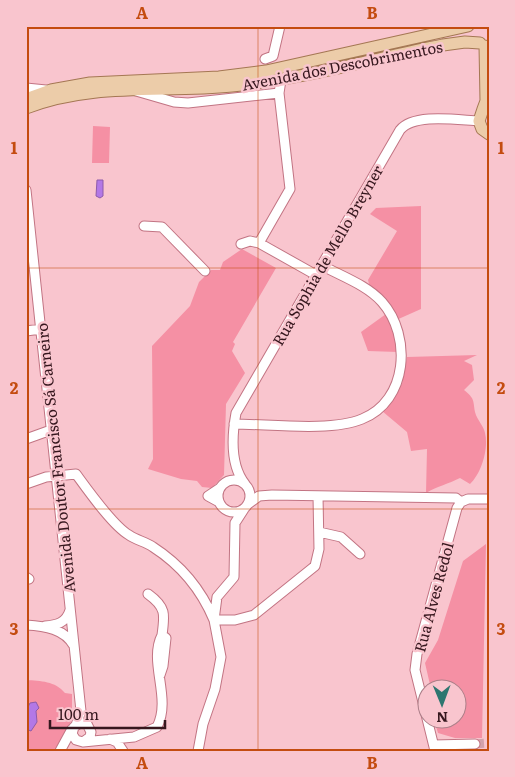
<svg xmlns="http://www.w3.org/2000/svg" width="515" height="777" font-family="Literata,serif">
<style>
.green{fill:#f590a4}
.water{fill:#b378e6;stroke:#8e5baa}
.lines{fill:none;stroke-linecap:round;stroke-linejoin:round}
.minor-tunnel{stroke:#d2a2ab;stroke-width:9;stroke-dasharray:9 4.5;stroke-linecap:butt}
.minor-casing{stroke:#c27483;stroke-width:11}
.major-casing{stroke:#a47753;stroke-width:13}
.minor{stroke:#fff;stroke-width:9}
.major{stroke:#eccca9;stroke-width:11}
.grid{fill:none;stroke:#c44c10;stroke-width:1;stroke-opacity:0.55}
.labels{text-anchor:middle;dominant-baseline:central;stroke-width:5;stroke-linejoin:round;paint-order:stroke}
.street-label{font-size:15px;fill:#36171e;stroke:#f9c5ce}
.neatline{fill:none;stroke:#c44c10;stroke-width:2}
.grid-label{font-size:16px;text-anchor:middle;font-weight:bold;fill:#c44c10}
</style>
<rect width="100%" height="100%" fill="#f9c5ce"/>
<!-- green -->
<path class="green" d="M 93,126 L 110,127 L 109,163 L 92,163 Z
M 421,206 L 421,309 L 394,321 L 371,292 L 368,280 L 397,231 L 370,214 L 376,208 Z
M 242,249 L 276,268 L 233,342 L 235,344 L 232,351 L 245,373 L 226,404 L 224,475 L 212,488 L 202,487 L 197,481 L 181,479 L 148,469 L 153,459 L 152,346 L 190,306 L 199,282 L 211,270 L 220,270 L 223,262 Z
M 386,314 L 396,339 L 398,352 L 368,351 L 361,332 Z
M 477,355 L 464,361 L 472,365 L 474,380 L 464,390 C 475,399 473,400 475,412 C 477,420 484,426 485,433 C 489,449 481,474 470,484 L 460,478 C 448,484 438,486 426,493 L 427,449 L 411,451 L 407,432 L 382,411 L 402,384 L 407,357 Z
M 486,544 L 482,738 L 455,738 L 438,733 L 434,720 L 458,720 L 458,690 L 431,689 L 425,663 L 438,640 L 463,561 Z
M 26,680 C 41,681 55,681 65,693 L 72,694 L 72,720 L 54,751 L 26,751 Z"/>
<!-- water -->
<path class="water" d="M 97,180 L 103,180 L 103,196 L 100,198 L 96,196 Z
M 36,702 L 39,708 L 36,711 L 37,722 L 31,731 L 26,729 L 26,711 L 30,703 Z"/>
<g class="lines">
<!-- minor-tunnel -->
<path class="minor-tunnel" d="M 475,744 L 489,743"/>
<defs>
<path id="minor" d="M 265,59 L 273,56 L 280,26
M 26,88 L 46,90
M 136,91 L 174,102 L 188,103 L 279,93
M 26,190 L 81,711 L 76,725
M 144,226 L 162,227 L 205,271
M 259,243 L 290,189 L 279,93 L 281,80
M 241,244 L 250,241 L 259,243 L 316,275
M 26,331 L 41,329
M 234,424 C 269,424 331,432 362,419 C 408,401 412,336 382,302 C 367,285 341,276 321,265
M 26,439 L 51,430
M218 496a16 16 0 1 1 32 0a16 16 0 1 1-32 0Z
M 26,484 L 46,477 L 76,474 C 87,489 113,526 129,535 C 136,540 146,542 153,547 C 181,565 201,589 214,620 L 235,620 L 254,615 L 315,566 L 319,549 L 318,496
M 245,484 C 230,465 232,435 236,413 L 400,130 C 414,113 457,120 479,121
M 219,502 L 208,496 L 220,488
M 461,502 L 468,499 L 489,499
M 248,504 L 259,496 L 272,495 L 456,498 L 461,502
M 319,532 L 341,537 L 360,554
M 26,577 L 29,579
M 148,594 C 166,607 165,614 162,635
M 26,625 C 45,626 65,629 74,646
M 45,626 C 57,625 66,623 70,610
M 110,739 L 117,742 L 123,751
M 83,742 L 90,737 L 91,732 L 87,724 L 80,723 L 74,727 L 72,734 L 76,740 L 83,742 L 134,737 L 157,727 C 172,698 148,662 162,635 L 166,638 L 163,666 L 160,675
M 434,745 L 475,744
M 60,751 L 72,729
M 198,751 L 203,724 L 215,689 L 221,657 L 214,620 L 217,597 L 234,577 L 235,523 L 244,509
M 435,751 L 415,670 L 417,654 L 457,508 L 461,502"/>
<path id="major" d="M 26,99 L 51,90 L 90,83 L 219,77 L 266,71 L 468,26
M 489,105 L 483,109 L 479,121 L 482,129 L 489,134
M 26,108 C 93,82 162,93 232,86 C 303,79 373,59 443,45 L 465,42 L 480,43
M 483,109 L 486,101 L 485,46"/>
</defs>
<!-- minor casing -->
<use href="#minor" class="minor-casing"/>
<!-- major casing -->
<use href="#major" class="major-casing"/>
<!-- minor -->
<use href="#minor" class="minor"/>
<!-- major -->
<use href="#major" class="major"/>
</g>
<!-- grid -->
<path class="grid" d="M 258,26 L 258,751M 26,268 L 489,268M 26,509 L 489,509"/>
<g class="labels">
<!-- street labels -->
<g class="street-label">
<text transform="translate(342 65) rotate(-11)">Avenida dos Descobrimentos</text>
<text transform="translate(327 255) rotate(-60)">Rua Sophia de Mello Breyner</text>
<text transform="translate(55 458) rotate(-96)">Avenida Doutor Francisco Sá Carneiro</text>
<text transform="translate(433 597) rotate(-75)">Rua Alves Redol</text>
</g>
</g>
<!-- border -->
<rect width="515" height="777" fill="none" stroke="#f9c5ce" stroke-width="55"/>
<!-- north arrow -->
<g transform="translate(442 704) rotate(179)"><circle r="24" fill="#f9c5ce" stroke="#ab7f88"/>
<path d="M0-4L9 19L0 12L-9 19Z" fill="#2e7670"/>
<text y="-8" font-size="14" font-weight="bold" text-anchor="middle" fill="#36171e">N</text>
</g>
<!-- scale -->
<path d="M50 720v8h115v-8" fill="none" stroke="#36171e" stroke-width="2.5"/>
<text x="58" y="720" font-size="15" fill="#36171e" stroke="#f9c5ce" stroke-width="4" paint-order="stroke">100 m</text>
<rect x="28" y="28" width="460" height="722" class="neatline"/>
<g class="grid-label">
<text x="142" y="19">A</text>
<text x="372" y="19">B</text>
<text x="14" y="154">1</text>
<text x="501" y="154">1</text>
<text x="14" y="394">2</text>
<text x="501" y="394">2</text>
<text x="14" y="635">3</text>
<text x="501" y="635">3</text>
<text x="142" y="769">A</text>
<text x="372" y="769">B</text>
</g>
</svg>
